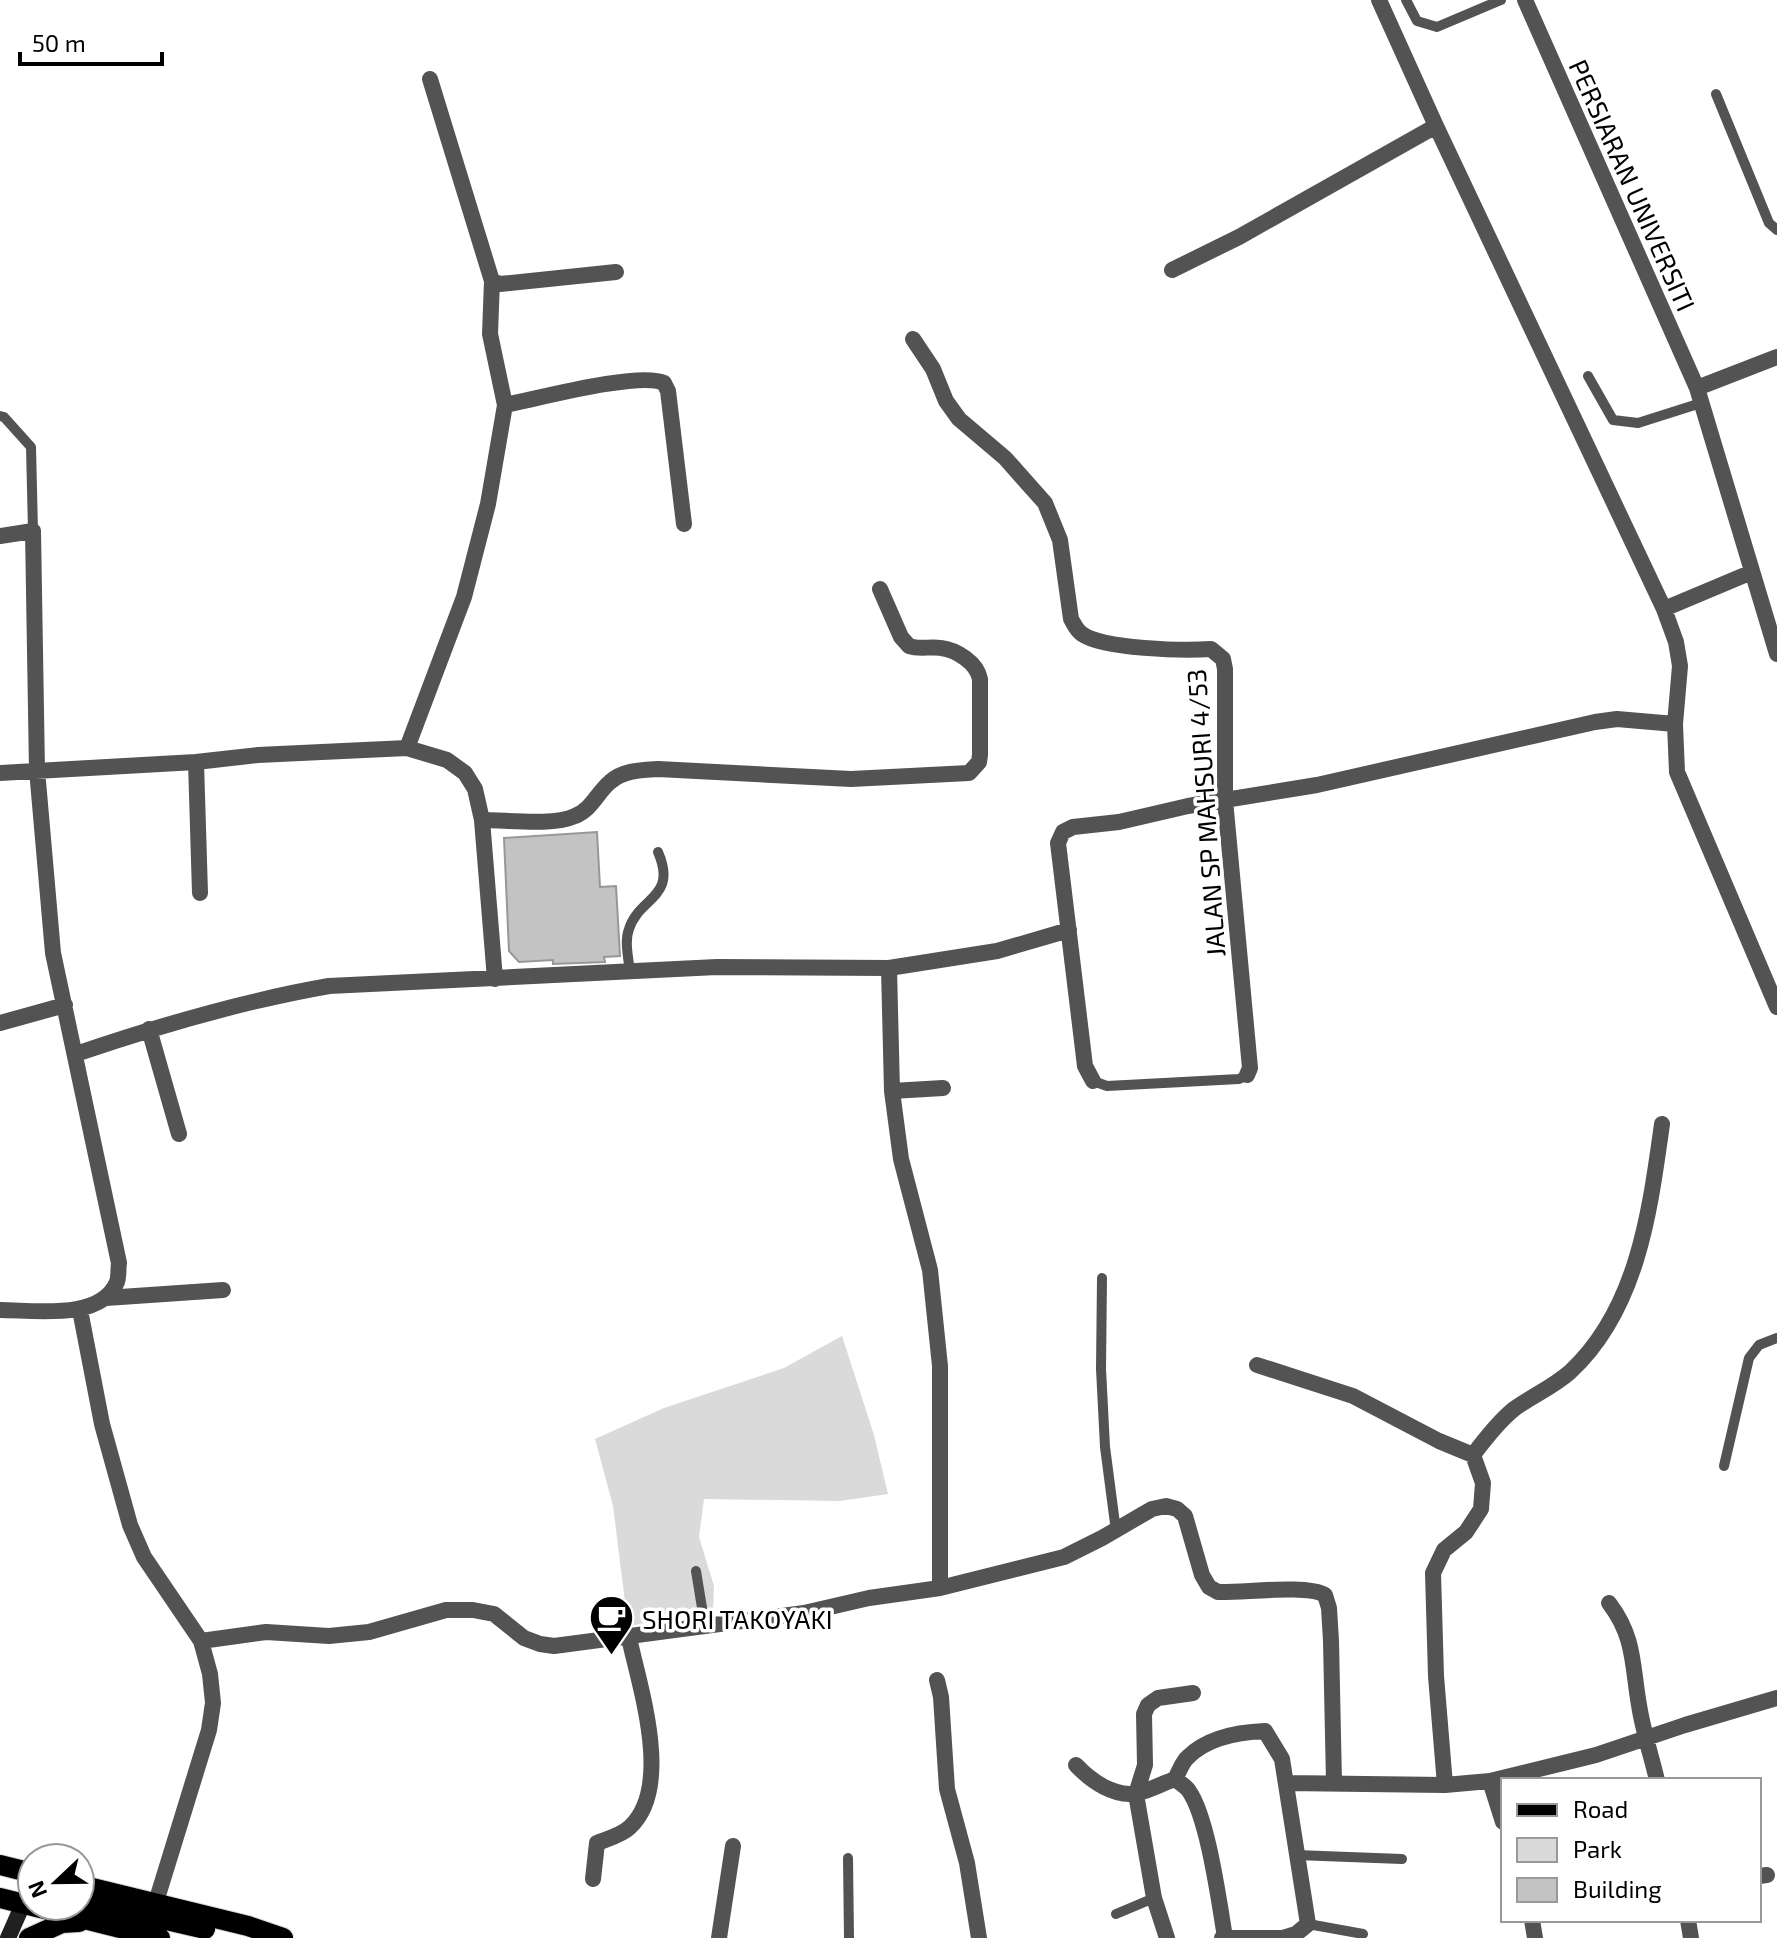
<svg xmlns="http://www.w3.org/2000/svg" width="1777" height="1938" font-family="'Exo 2',sans-serif">
<style>
.green{fill:#dadada}
.building{fill:#c3c3c3;stroke:#979797;stroke-width:2}
.lines{fill:none;stroke-linecap:round;stroke-linejoin:round}
.primary-casing{stroke:#dbdbdb;stroke-width:22}
.lane{stroke:#535353;stroke-width:10}
.street{stroke:#535353;stroke-width:16}
.secondary{stroke:#202020;stroke-width:16}
.primary{stroke:#000;stroke-width:20}
.labels{text-anchor:middle;dominant-baseline:central;stroke-width:7;stroke-linejoin:round;paint-order:stroke}
.street-label{font-size:26px;fill:#000;stroke:#fff}
.poi-label{font-size:26px;fill:#000;stroke:#fff;text-anchor:start}
</style>
<rect width="100%" height="100%" fill="#fff"/>
<!-- green -->
<path class="green" d="M 842,1336 L 874,1435 L 888,1494 L 840,1501 L 704,1499 L 699,1537 L 714,1586 L 713,1612 L 628,1626 L 613,1506 L 595,1439 L 664,1408 L 784,1368 Z"/>
<!-- building -->
<path class="building" d="M 597,832 L 600,887 L 616,886 L 620,956 L 604,957 L 605,962 L 553,964 L 553,960 L 519,962 L 509,951 L 504,838 Z"/>
<g class="lines">
<defs>
<path id="primary" d="M 0,1865 L 32,1873
M 80,1885 L 248,1926 L 283,1938
M 0,1898 L 160,1938
M 80,1900 L 205,1929
M 29,1938 L 62,1923 L 79,1922"/>
</defs>
<!-- primary casing -->
<use href="#primary" class="primary-casing"/>
<!-- lane -->
<path class="lane" d="M 1406,0 L 1417,21 L 1437,27 L 1501,0
M 1716,94 L 1769,223 L 1777,230
M 1588,376 L 1613,420 L 1638,423 L 1701,403
M 0,416 L 4,417 L 31,447 L 33,531
M 630,973 C 629,960 624,942 629,929 C 639,897 678,898 658,852
M 1093,1081 L 1107,1086 L 1239,1079 L 1247,1075
M 1102,1278 L 1101,1369 L 1105,1447 L 1116,1531
M 1724,1466 L 1749,1358 L 1759,1345 L 1777,1338
M 696,1571 L 705,1626
M 1296,1855 L 1402,1859
M 848,1858 L 849,1938
M 1116,1914 L 1154,1898
M 1308,1924 L 1363,1934"/>
<!-- street -->
<path class="street" d="M 1379,0 L 1436,126 L 1664,609 L 1676,642 L 1680,666 L 1675,724 L 1677,772 L 1777,1007
M 1525,0 L 1697,388 L 1777,654
M 1172,270 L 1239,237 L 1436,126
M 492,281 L 500,284 L 616,272
M 913,339 L 933,369 L 946,401 L 959,419 L 1005,458 L 1045,503 L 1060,540 L 1071,619 C 1074,624 1076,630 1082,634 C 1103,649 1184,651 1211,649 L 1223,659 L 1225,669 L 1225,800 L 1250,1068 L 1247,1075
M 1697,388 L 1777,357
M 505,405 C 536,399 640,371 664,383 L 668,391 L 684,524
M 0,536 L 33,531 L 37,770 L 53,953 L 119,1263 C 118,1269 119,1277 117,1282 C 101,1321 34,1310 0,1310
M 1664,609 L 1752,572
M 407,748 L 464,597 L 488,504 L 505,405 L 490,334 L 492,281 L 430,79
M 196,762 L 200,893
M 0,773 L 196,762 L 258,755 L 407,748 L 447,760 L 465,773 L 475,789 L 482,820 L 495,979
M 482,820 C 508,820 553,826 575,816 C 592,809 597,793 610,782 C 623,770 642,770 658,769 L 851,779 L 969,773 L 979,762 L 980,755 L 980,679 C 977,663 957,650 941,648 C 930,646 920,650 909,646 L 901,637 L 880,589
M 889,968 L 892,1091 L 901,1159 L 930,1270 L 940,1366 L 940,1588
M 0,1023 L 65,1005
M 149,1029 L 179,1134
M 76,1054 C 158,1026 243,1001 329,986 L 717,967 L 889,968 L 997,951 L 1069,930
M 1093,1081 L 1085,1066 L 1058,843 L 1063,832 L 1073,827 L 1119,822 L 1188,806 L 1317,785 L 1595,722 L 1617,719 L 1675,724
M 892,1091 L 943,1088
M 106,1298 L 223,1290
M 80,1310 L 102,1424 L 130,1525 L 144,1557 L 201,1641 L 210,1674 L 213,1703 L 209,1730 L 156,1902
M 1257,1365 L 1353,1396 L 1439,1441 L 1473,1455
M 1609,1603 C 1635,1637 1632,1665 1639,1705 C 1643,1731 1651,1755 1657,1780
M 201,1641 L 266,1632 L 329,1636 L 369,1632 L 446,1610 L 473,1610 L 494,1614 L 524,1638 L 540,1644 L 554,1646 L 804,1613 L 869,1598 L 940,1588 L 1064,1557 L 1102,1538 L 1152,1509 L 1166,1506 L 1177,1509 L 1185,1516 L 1202,1575 L 1209,1587 L 1218,1592 C 1243,1593 1307,1584 1325,1595 L 1329,1608 L 1331,1641 L 1334,1782
M 937,1680 L 941,1697 L 947,1789 L 967,1863 L 979,1938
M 1076,1765 C 1091,1781 1115,1798 1138,1793 C 1151,1790 1163,1783 1175,1779 C 1180,1783 1186,1786 1189,1791 C 1208,1818 1219,1902 1225,1937
M 1175,1779 C 1179,1772 1182,1762 1188,1757 C 1208,1737 1239,1732 1265,1731 L 1282,1759 L 1308,1924 L 1296,1934 L 1283,1938
M 1490,1781 L 1503,1822
M 1286,1783 L 1445,1785 L 1490,1781 L 1596,1755 L 1685,1725 L 1777,1698
M 1445,1785 L 1436,1676 L 1433,1573 L 1444,1550 L 1466,1532 L 1481,1509 L 1483,1483 L 1473,1455 C 1485,1439 1498,1422 1514,1409 C 1532,1396 1553,1387 1570,1372 C 1638,1309 1650,1210 1662,1124
M 1759,1876 L 1767,1875
M 593,1879 L 597,1843 C 607,1839 622,1835 630,1827 C 673,1787 640,1688 629,1638
M 1532,1920 L 1535,1938
M 1688,1920 L 1691,1938
M 719,1938 L 733,1846
M 1167,1938 L 1154,1898 L 1136,1794 L 1145,1765 L 1144,1714 L 1148,1705 L 1158,1698 L 1193,1693
M 1222,1938 L 1281,1938"/>
<!-- secondary -->
<path class="secondary" d="M 8,1938 L 23,1904"/>
<!-- primary -->
<use href="#primary" class="primary"/>
</g>
<!-- icons -->
<defs>
<symbol id="cafe-pin" viewBox="-11 -11 22 30"><path d="M0 17L-7.5 6A9.5 9.5 0 1 1 7.5 6Z" fill="#000" stroke="#fff"/><path d="M-5.5-4.5H6V0H3Q3 3.5 0 3.5H-2.5Q-5.5 3.5-5.5 0ZM3-3.2v2h1.7v-2ZM-6 4.5H4V6H-6Z" fill="#fff"/></symbol>
</defs>
<g fill-rule="evenodd">
<use href="#cafe-pin" x="586" y="1592" width="51" height="69"/>
</g>
<g class="labels">
<!-- street labels -->
<g class="street-label">
<text transform="translate(1633 185) rotate(66)">PERSIARAN UNIVERSITI</text>
<text transform="translate(1205 813) rotate(-94)">JALAN SP MAHSURI 4/53</text>
</g>
<!-- poi labels -->
<g class="poi-label">
<text x="642" y="1618">SHORI TAKOYAKI</text>
</g>
</g>
<!-- legend -->
<rect x="1501" y="1778" width="260" height="144" fill="#ffffff" stroke="#999999" stroke-width="2"/>
<rect x="1517" y="1804" width="40" height="12" fill="#000000" stroke="#999999" stroke-width="2"/>
<text x="1573" y="1818" font-size="24" fill="#000000">Road</text>
<rect x="1517" y="1838" width="40" height="24" fill="#dadada" stroke="#999999" stroke-width="2"/>
<text x="1573" y="1858" font-size="24" fill="#000000">Park</text>
<rect x="1517" y="1878" width="40" height="24" fill="#c3c3c3" stroke="#999999" stroke-width="2"/>
<text x="1573" y="1898" font-size="24" fill="#000000">Building</text>
<!-- north arrow -->
<g transform="translate(56 1882) rotate(248)"><circle r="38" fill="#ffffff" stroke="#999999" stroke-width="2"/>
<path d="M0-6L14 30L0 20L-14 30Z" fill="#000000"/>
<text y="-12" font-size="22" font-weight="bold" text-anchor="middle" fill="#000000">N</text>
</g>
<!-- scale -->
<path d="M20 52v12h142v-12" fill="none" stroke="#000000" stroke-width="4"/>
<text x="32" y="52" font-size="24" fill="#000000" stroke="#ffffff" stroke-width="6" paint-order="stroke">50 m</text>
</svg>
